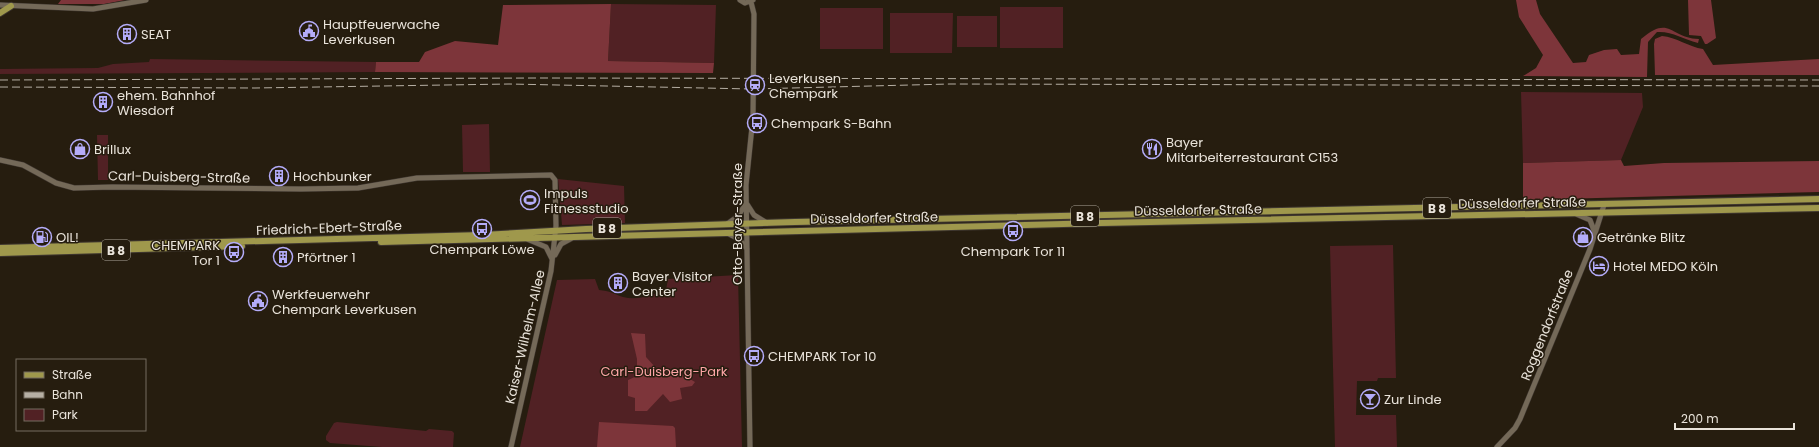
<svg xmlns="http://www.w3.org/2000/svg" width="1819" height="447" font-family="Poppins,sans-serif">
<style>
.green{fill:#512124}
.forest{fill:#7d353a}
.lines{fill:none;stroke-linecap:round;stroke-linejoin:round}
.minor-casing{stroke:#3f3730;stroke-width:6}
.major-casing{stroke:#3f3730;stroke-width:8}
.minor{stroke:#746958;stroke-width:5}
.major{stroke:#9f984c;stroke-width:6}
.rail{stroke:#b6afa4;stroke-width:1;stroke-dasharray:8 4;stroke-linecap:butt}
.labels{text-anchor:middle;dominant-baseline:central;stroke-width:3;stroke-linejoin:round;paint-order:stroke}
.shield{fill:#261d0f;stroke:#aea89d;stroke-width:1}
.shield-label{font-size:12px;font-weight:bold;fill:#e9e3da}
.poi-label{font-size:13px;fill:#e9e3da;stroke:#261d0f;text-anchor:start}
.street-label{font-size:13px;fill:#e9e3da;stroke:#261d0f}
.park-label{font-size:13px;fill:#fca4a6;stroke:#261d0f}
</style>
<rect width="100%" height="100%" fill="#261d0f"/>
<!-- green -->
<path class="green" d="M 611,4 L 716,5 L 714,63 L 608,61 Z
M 1000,7 L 1063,7 L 1063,48 L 1000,48 Z
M 820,8 L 883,8 L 883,49 L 820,49 Z
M 890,13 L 953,13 L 952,53 L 890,53 Z
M 957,16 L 997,16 L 997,47 L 957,47 Z
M 150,59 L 376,62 L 375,72 L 0,74 L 0,69 L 98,68 L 113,64 L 149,62 Z
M 1521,92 L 1642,93 L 1643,107 L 1621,160 L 1523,163 Z
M 489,124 L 490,172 L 463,172 L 462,125 Z
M 97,135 L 108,135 L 108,180 L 98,180 Z
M 558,179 L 624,186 L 625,223 L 562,225 Z
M 1393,245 L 1396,378 L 1378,378 L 1377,381 L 1357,381 L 1356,415 L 1396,415 L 1397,447 L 1335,447 L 1330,246 Z
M 738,275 L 742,447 L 520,447 L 557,280 L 595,279 L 599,290 C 610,291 614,294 623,297 C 638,301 652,295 666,290 L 668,279 Z
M 337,422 L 426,431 L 429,429 L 452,431 L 454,433 L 453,447 L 382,447 L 330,443 L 326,440 L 326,436 L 334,423 Z"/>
<!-- forest -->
<path class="forest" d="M 61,0 L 125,0 L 104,4 L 58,4 Z
M 1516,0 L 1536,0 L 1540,14 L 1573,63 L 1586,62 L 1589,55 L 1604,50 L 1617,49 L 1621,55 L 1639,54 L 1641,39 C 1670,14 1670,38 1699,39 L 1698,43 C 1683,39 1672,31 1657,32 L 1648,42 L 1647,77 L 1523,76 L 1536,68 L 1543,55 L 1519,17 Z
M 1688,0 L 1711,0 L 1716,38 L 1707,44 L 1705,44 L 1701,36 L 1689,35 Z
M 611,4 L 608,61 L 714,63 L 713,73 L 375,72 L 376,62 L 419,62 L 425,52 L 455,41 L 498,45 L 503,5 Z
M 1662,36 C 1676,37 1689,47 1703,49 L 1713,65 L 1819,59 L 1819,75 L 1655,75 L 1654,44 L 1655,39 Z
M 1621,160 L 1624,166 L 1664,163 L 1819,161 L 1819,192 L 1523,200 L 1523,163 Z
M 631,333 L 645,334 L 646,357 L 664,377 L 676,371 L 695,382 L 692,386 L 680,388 L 682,399 L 670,402 L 663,394 L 647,411 L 635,411 L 635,398 L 628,396 L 628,380 L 637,376 L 637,359 Z
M 599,422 L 673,426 L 675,428 L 676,447 L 597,447 Z"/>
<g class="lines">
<defs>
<path id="minor" d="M 740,0 L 745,3 L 753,0
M 0,5 L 93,9 L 146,0
M 0,160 L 23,165 L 56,183 L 74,188 L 112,187 L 301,189 L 358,188 L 417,178 L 551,175 L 555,180 L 556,226 L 551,271 L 511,447
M 747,204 L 754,215 L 767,223
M 1576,214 L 1590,220 L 1595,233
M 727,224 L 737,217 L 746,204
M 727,233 L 739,239 L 747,249
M 527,239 L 546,247 L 552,259
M 555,255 L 561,244 L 572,238
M 750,447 L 746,185 L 753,117 L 754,14 L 751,2
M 1497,447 L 1515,428 L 1520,419 L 1590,249 L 1604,205"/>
<path id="major" d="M 0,13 L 11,6
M 381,242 L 1101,223 L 1819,208
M 0,248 L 483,235 L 586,229 L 795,222 L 1819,199
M 0,253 L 242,246"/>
</defs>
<!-- minor casing -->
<use href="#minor" class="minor-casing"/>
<!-- major casing -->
<use href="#major" class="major-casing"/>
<!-- minor -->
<use href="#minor" class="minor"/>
<!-- major -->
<use href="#major" class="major"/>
<!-- rail -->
<path class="rail" d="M 0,80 L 539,78 L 1819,80
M 0,87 L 255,88 L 509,84 L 752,89 L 950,84 L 1819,86"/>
</g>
<!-- icons -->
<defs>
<symbol id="civic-ring" viewBox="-11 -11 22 22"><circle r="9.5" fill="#261d0f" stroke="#b4acf9" stroke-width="1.5"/><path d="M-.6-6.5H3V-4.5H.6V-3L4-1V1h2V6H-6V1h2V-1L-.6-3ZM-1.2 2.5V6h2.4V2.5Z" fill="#b4acf9"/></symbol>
<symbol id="building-ring" viewBox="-11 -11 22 22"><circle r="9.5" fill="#261d0f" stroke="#b4acf9" stroke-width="1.5"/><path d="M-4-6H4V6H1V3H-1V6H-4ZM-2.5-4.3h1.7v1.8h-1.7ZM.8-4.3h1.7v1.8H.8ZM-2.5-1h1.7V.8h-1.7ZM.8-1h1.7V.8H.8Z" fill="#b4acf9"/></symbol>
<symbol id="station-ring" viewBox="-11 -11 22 22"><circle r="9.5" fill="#261d0f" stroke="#b4acf9" stroke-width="1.5"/><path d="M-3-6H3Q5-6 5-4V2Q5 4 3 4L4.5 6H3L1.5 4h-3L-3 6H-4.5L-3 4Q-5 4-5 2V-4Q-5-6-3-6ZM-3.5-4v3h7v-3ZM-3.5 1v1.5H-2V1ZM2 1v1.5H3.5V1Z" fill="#b4acf9"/></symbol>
<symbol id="bus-ring" viewBox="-11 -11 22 22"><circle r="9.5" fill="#261d0f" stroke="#b4acf9" stroke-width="1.5"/><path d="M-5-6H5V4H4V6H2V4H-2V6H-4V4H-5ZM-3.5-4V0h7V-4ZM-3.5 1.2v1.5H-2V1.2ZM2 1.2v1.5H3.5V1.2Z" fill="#b4acf9"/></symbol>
<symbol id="shop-ring" viewBox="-11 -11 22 22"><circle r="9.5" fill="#261d0f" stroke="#b4acf9" stroke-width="1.5"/><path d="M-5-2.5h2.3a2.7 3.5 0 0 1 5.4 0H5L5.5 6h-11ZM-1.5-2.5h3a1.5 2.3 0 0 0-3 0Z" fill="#b4acf9"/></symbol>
<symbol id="restaurant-ring" viewBox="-11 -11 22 22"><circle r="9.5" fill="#261d0f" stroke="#b4acf9" stroke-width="1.5"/><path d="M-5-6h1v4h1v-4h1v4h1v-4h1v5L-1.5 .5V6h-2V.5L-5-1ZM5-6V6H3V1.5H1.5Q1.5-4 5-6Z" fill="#b4acf9"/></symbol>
<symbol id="stadium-ring" viewBox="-11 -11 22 22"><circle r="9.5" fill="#261d0f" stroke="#b4acf9" stroke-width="1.5"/><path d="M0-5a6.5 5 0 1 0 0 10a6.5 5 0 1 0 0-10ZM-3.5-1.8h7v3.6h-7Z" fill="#b4acf9"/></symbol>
<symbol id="fuel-ring" viewBox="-11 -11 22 22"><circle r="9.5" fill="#261d0f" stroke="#b4acf9" stroke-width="1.5"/><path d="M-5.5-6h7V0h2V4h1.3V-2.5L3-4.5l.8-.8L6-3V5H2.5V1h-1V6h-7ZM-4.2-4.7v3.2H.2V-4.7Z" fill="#b4acf9"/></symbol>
<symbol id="hotel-ring" viewBox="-11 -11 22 22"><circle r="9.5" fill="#261d0f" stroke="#b4acf9" stroke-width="1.5"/><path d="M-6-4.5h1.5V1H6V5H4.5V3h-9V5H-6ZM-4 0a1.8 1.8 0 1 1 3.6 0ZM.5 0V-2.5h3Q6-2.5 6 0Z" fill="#b4acf9"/></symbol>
<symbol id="bar-ring" viewBox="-11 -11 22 22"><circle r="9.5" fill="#261d0f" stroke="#b4acf9" stroke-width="1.5"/><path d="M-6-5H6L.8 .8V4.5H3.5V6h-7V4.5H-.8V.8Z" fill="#b4acf9"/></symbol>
</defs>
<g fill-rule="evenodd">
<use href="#civic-ring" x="298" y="20" width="22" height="22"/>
<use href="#building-ring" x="116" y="23" width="22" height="22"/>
<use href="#station-ring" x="744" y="74" width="22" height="22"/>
<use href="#building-ring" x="92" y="91" width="22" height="22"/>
<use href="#bus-ring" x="746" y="112" width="22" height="22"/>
<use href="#shop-ring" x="69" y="138" width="22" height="22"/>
<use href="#restaurant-ring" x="1141" y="138" width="22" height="22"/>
<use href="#building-ring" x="268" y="165" width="22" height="22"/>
<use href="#stadium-ring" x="519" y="189" width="22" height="22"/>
<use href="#bus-ring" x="471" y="218" width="22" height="22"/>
<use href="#bus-ring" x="1002" y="220" width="22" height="22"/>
<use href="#fuel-ring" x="31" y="226" width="22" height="22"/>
<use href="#shop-ring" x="1572" y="226" width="22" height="22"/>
<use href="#bus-ring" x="223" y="241" width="22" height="22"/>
<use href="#building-ring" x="272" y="246" width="22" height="22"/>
<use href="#hotel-ring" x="1588" y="255" width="22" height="22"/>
<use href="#building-ring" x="607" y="272" width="22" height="22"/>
<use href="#civic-ring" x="247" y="290" width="22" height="22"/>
<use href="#bus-ring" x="743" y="345" width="22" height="22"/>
<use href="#bar-ring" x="1359" y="388" width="22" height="22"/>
</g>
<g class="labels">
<!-- shield labels -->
<g class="shield">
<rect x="1423" y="198" width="28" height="20" rx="3"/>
<rect x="1071" y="206" width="28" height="20" rx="3"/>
<rect x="593" y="218" width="28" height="20" rx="3"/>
<rect x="102" y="240" width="28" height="20" rx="3"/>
</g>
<g class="shield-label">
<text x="1437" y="208">B 8</text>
<text x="1085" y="216">B 8</text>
<text x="607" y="228">B 8</text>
<text x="116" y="250">B 8</text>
</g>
<!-- poi labels -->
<g class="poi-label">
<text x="323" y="24">Hauptfeuerwache<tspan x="323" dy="15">Leverkusen</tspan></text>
<text x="141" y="34">SEAT</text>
<text x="769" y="78">Leverkusen<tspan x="769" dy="15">Chempark</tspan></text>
<text x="117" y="95">ehem. Bahnhof<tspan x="117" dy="15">Wiesdorf</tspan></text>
<text x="771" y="123">Chempark S-Bahn</text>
<text x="1166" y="142">Bayer<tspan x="1166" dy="15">Mitarbeiterrestaurant C153</tspan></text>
<text x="94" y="149">Brillux</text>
<text x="293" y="176">Hochbunker</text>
<text x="544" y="193">Impuls<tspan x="544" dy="15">Fitnessstudio</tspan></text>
<text x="56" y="237">OIL!</text>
<text x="1597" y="237">Getränke Blitz</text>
<text x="220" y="245" text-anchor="end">CHEMPARK<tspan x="220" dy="15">Tor 1</tspan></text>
<text x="482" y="249" text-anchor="middle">Chempark Löwe</text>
<text x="1013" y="251" text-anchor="middle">Chempark Tor 11</text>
<text x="297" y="257">Pförtner 1</text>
<text x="1613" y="266">Hotel MEDO Köln</text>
<text x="632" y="276">Bayer Visitor<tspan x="632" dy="15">Center</tspan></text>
<text x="272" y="294">Werkfeuerwehr<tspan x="272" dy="15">Chempark Leverkusen</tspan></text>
<text x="768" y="356">CHEMPARK Tor 10</text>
<text x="1384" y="399">Zur Linde</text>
</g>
<!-- street labels -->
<g class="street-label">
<text transform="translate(179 177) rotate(1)">Carl-Duisberg-Straße</text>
<text transform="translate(1522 203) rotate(-1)">Düsseldorfer Straße</text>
<text transform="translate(1198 210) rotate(-1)">Düsseldorfer Straße</text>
<text transform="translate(874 218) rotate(-1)">Düsseldorfer Straße</text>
<text transform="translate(737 224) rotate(-90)">Otto-Bayer-Straße</text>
<text transform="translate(329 228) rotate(-2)">Friedrich-Ebert-Straße</text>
<text transform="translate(1547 325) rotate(-68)">Roggendorfstraße</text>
<text transform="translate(525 337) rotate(-77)">Kaiser-Wilhelm-Allee</text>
</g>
<!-- park labels -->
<g class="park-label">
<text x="664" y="371">Carl-Duisberg-Park</text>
</g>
</g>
<!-- legend -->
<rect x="16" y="359" width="130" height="72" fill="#261d0f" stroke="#746c60"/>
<rect x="24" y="372" width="20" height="6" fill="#9f984c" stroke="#746c60"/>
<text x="52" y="379" font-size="12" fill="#e9e3da">Straße</text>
<rect x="24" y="392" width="20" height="6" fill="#b6afa4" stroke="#746c60"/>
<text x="52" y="399" font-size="12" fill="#e9e3da">Bahn</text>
<rect x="24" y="409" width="20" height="12" fill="#512124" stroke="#746c60"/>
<text x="52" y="419" font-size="12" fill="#e9e3da">Park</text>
<!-- scale -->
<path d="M1675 423v6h119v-6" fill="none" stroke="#e9e3da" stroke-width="2"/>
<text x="1681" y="423" font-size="12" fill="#e9e3da" stroke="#261d0f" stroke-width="3" paint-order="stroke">200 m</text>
</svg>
